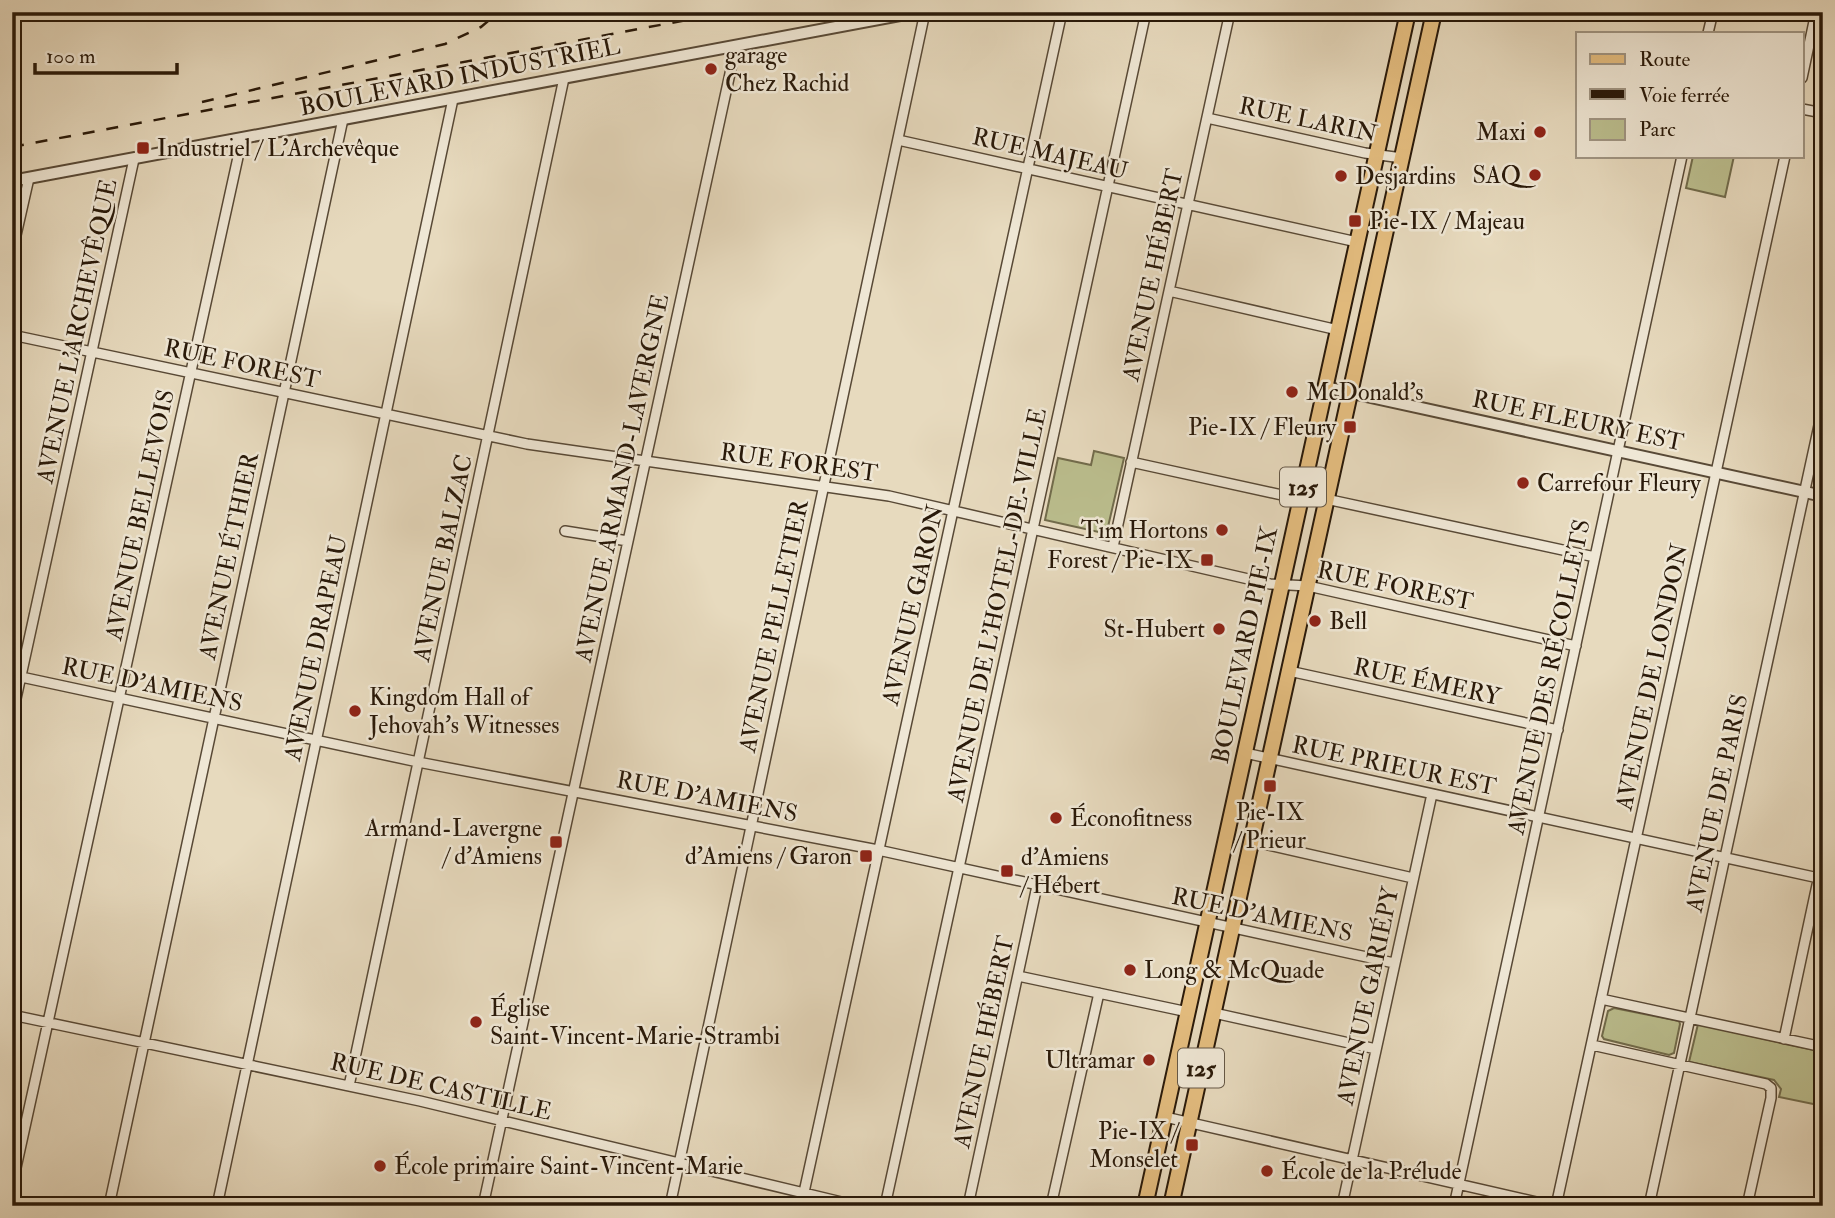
<svg xmlns="http://www.w3.org/2000/svg" width="1835" height="1218" font-family="'IM FELL Double Pica',serif">
<style>
.green{fill:#bbbe8e;stroke:#726c4c;stroke-width:2}
.lines{fill:none;stroke-linecap:round;stroke-linejoin:round}
.minor-casing{stroke:#584936;stroke-width:12}
.tertiary-casing{stroke:#584936;stroke-width:14}
.primary-casing{stroke:#291909;stroke-width:18}
.minor{stroke:#efe7d5;stroke-width:9}
.tertiary{stroke:#efe7d5;stroke-width:10}
.primary{stroke:#e4bd7f;stroke-width:14}
.rail{stroke:#291909;stroke-width:2.5;stroke-dasharray:12 12;stroke-linecap:butt}
.poi-dot{fill:#8f2418;stroke:#efe7d5;stroke-width:2.5}
.labels{text-anchor:middle;dominant-baseline:central;stroke-width:5;stroke-linejoin:round;paint-order:stroke}
.shield{fill:#efe7d5;stroke:#645746;stroke-width:2}
.shield-label{font-size:23px;font-weight:bold;fill:#291909}
.poi-label{font-size:24px;fill:#291909;stroke:#efe7d5;text-anchor:start}
.street-label{font-size:24px;fill:#291909;stroke:#efe7d5}
</style>
<rect width="100%" height="100%" fill="#e7dabe"/>
<filter id="stains"><feTurbulence type="fractalNoise" baseFrequency=".00286" numOctaves="4"/><feColorMatrix values="0 0 0 0 .2 0 0 0 0 .09 0 0 0 0 .02 0 0 0 .5 -.17"/></filter>
<radialGradient id="worn" r=".72"><stop offset=".6" stop-color="#630" stop-opacity="0"/><stop offset="1" stop-color="#630" stop-opacity=".3"/></radialGradient>
<!-- green -->
<path class="green" d="M 1693,156 L 1734,156 L 1725,197 L 1686,188 Z
M 1094,451 L 1124,458 L 1107,531 L 1103,533 L 1045,520 L 1058,458 L 1091,465 Z
M 1614,1008 L 1679,1021 L 1680,1024 L 1674,1053 L 1669,1055 L 1604,1039 L 1602,1036 L 1608,1011 Z
M 1698,1024 L 1823,1052 L 1823,1106 L 1779,1097 L 1781,1089 L 1774,1080 L 1689,1062 Z"/>
<g class="lines">
<defs>
<path id="minor" d="M 1708,33 L 1713,12
M 1802,78 L 1816,12
M 1802,109 L 1823,113
M 1207,118 L 1365,153 L 1402,158
M 898,140 L 1357,242
M 12,253 L 29,178
M 1169,291 L 1338,330
M 12,335 L 527,444 L 889,496 L 1270,584 L 1308,586 L 1576,646
M 1131,462 L 1300,499
M 1326,499 L 1595,557
M 565,531 L 628,541
M 1113,547 L 1230,12
M 1289,671 L 1558,730
M 12,675 L 418,762 L 878,850 L 1394,963
M 12,717 L 134,159
M 1245,753 L 1823,879
M 1251,841 L 1413,878
M 1018,976 L 1188,1012
M 1601,999 L 1823,1047
M 1214,1013 L 1376,1049
M 12,1015 L 420,1101 L 858,1206
M 1784,1039 L 1823,857
M 1592,1045 L 1766,1084 L 1771,1088 L 1771,1098 L 1747,1206
M 349,1086 L 564,78
M 1165,1117 L 1554,1206
M 12,1186 L 242,139
M 109,1206 L 343,119
M 217,1206 L 453,99
M 483,1206 L 736,46
M 670,1206 L 925,12
M 801,1206 L 1062,12
M 885,1206 L 1146,12
M 968,1206 L 1037,886
M 1051,1206 L 1099,993
M 1342,1206 L 1432,794
M 1454,1206 L 1682,156
M 1556,1206 L 1785,156
M 1649,1206 L 1823,407"/>
<path id="tertiary" d="M 12,181 L 916,12
M 1325,387 L 1823,496"/>
<path id="primary" d="M 1145,1206 L 1408,12
M 1171,1206 L 1434,12"/>
</defs>
<!-- minor casing -->
<use href="#minor" class="minor-casing"/>
<!-- tertiary casing -->
<use href="#tertiary" class="tertiary-casing"/>
<!-- primary casing -->
<use href="#primary" class="primary-casing"/>
<!-- minor -->
<use href="#minor" class="minor"/>
<!-- tertiary -->
<use href="#tertiary" class="tertiary"/>
<!-- primary -->
<use href="#primary" class="primary"/>
<!-- rail -->
<path class="rail" d="M 202,102 L 445,44 L 481,27 L 499,12
M 12,147 L 729,12"/>
</g>
<!-- markers -->
<g class="poi-dot">
<circle cx="711" cy="69" r="7"/>
<circle cx="1540" cy="132" r="7"/>
<rect x="136" y="141" width="14" height="14" rx="3.5"/>
<circle cx="1535" cy="175" r="7"/>
<circle cx="1341" cy="176" r="7"/>
<rect x="1348" y="214" width="14" height="14" rx="3.5"/>
<circle cx="1292" cy="392" r="7"/>
<rect x="1343" y="420" width="14" height="14" rx="3.5"/>
<circle cx="1523" cy="483" r="7"/>
<circle cx="1222" cy="530" r="7"/>
<rect x="1200" y="553" width="14" height="14" rx="3.5"/>
<circle cx="1315" cy="621" r="7"/>
<circle cx="1219" cy="629" r="7"/>
<circle cx="355" cy="711" r="7"/>
<rect x="1263" y="779" width="14" height="14" rx="3.5"/>
<circle cx="1056" cy="818" r="7"/>
<rect x="549" y="835" width="14" height="14" rx="3.5"/>
<rect x="859" y="849" width="14" height="14" rx="3.5"/>
<rect x="1000" y="864" width="14" height="14" rx="3.5"/>
<circle cx="1130" cy="970" r="7"/>
<circle cx="476" cy="1022" r="7"/>
<circle cx="1149" cy="1060" r="7"/>
<rect x="1185" y="1138" width="14" height="14" rx="3.5"/>
<circle cx="380" cy="1166" r="7"/>
<circle cx="1267" cy="1171" r="7"/>
</g>
<g class="labels">
<!-- shield labels -->
<g class="shield">
<rect x="1280" y="467.5" width="46" height="39" rx="5"/>
<rect x="1178" y="1048.5" width="46" height="39" rx="5"/>
</g>
<g class="shield-label">
<text x="1303" y="487">125</text>
<text x="1201" y="1068">125</text>
</g>
<!-- poi labels -->
<g class="poi-label">
<text x="725" y="55">garage<tspan x="725" dy="28">Chez Rachid</tspan></text>
<text x="1526" y="132" text-anchor="end">Maxi</text>
<text x="157" y="148">Industriel / L'Archevêque</text>
<text x="1521" y="175" text-anchor="end">SAQ</text>
<text x="1355" y="176">Desjardins</text>
<text x="1369" y="221">Pie-IX / Majeau</text>
<text x="1306" y="392">McDonald's</text>
<text x="1336" y="427" text-anchor="end">Pie-IX / Fleury</text>
<text x="1537" y="483">Carrefour Fleury</text>
<text x="1208" y="530" text-anchor="end">Tim Hortons</text>
<text x="1193" y="560" text-anchor="end">Forest / Pie-IX</text>
<text x="1329" y="621">Bell</text>
<text x="1205" y="629" text-anchor="end">St-Hubert</text>
<text x="369" y="697">Kingdom Hall of<tspan x="369" dy="28">Jehovah's Witnesses</tspan></text>
<text x="1270" y="812" text-anchor="middle">Pie-IX<tspan x="1270" dy="28">/ Prieur</tspan></text>
<text x="1070" y="818">Éconofitness</text>
<text x="542" y="828" text-anchor="end">Armand-Lavergne<tspan x="542" dy="28">/ d'Amiens</tspan></text>
<text x="852" y="856" text-anchor="end">d'Amiens / Garon</text>
<text x="1021" y="857">d'Amiens<tspan x="1021" dy="28">/ Hébert</tspan></text>
<text x="1144" y="970">Long &amp; McQuade</text>
<text x="490" y="1008">Église<tspan x="490" dy="28">Saint-Vincent-Marie-Strambi</tspan></text>
<text x="1135" y="1060" text-anchor="end">Ultramar</text>
<text x="1178" y="1131" text-anchor="end">Pie-IX /<tspan x="1178" dy="28">Monselet</tspan></text>
<text x="394" y="1166">École primaire Saint-Vincent-Marie</text>
<text x="1281" y="1171">École de la Prélude</text>
</g>
<!-- street labels -->
<g class="street-label">
<text transform="translate(460 77) rotate(-11)">BOULEVARD INDUSTRIEL</text>
<text transform="translate(1308 120) rotate(12)">RUE LARIN</text>
<text transform="translate(1050 154) rotate(13)">RUE MAJEAU</text>
<text transform="translate(1153 275) rotate(-78)">AVENUE HÉBERT</text>
<text transform="translate(77 331) rotate(-78)">AVENUE L'ARCHEVÊQUE</text>
<text transform="translate(242 364) rotate(12)">RUE FOREST</text>
<text transform="translate(1578 421) rotate(12)">RUE FLEURY EST</text>
<text transform="translate(799 463) rotate(8)">RUE FOREST</text>
<text transform="translate(622 478) rotate(-78)">AVENUE ARMAND-LAVERGNE</text>
<text transform="translate(140 515) rotate(-78)">AVENUE BELLEVOIS</text>
<text transform="translate(229 556) rotate(-78)">AVENUE ÉTHIER</text>
<text transform="translate(443 558) rotate(-78)">AVENUE BALZAC</text>
<text transform="translate(1395 586) rotate(12)">RUE FOREST</text>
<text transform="translate(913 605) rotate(-77)">AVENUE GARON</text>
<text transform="translate(997 605) rotate(-78)">AVENUE DE L'HOTEL-DE-VILLE</text>
<text transform="translate(774 626) rotate(-78)">AVENUE PELLETIER</text>
<text transform="translate(1245 645) rotate(-78)">BOULEVARD PIE-IX</text>
<text transform="translate(316 648) rotate(-78)">AVENUE DRAPEAU</text>
<text transform="translate(1549 677) rotate(-78)">AVENUE DES RÉCOLLETS</text>
<text transform="translate(1652 677) rotate(-78)">AVENUE DE LONDON</text>
<text transform="translate(1427 682) rotate(12)">RUE ÉMERY</text>
<text transform="translate(152 685) rotate(12)">RUE D'AMIENS</text>
<text transform="translate(1394 766) rotate(12)">RUE PRIEUR EST</text>
<text transform="translate(707 797) rotate(11)">RUE D'AMIENS</text>
<text transform="translate(1717 803) rotate(-78)">AVENUE DE PARIS</text>
<text transform="translate(1262 915) rotate(12)">RUE D'AMIENS</text>
<text transform="translate(1368 996) rotate(-78)">AVENUE GARIÉPY</text>
<text transform="translate(984 1042) rotate(-78)">AVENUE HÉBERT</text>
<text transform="translate(441 1087) rotate(13)">RUE DE CASTILLE</text>
</g>
</g>
<!-- margin -->
<rect width="1835" height="1218" fill="none" stroke="#e7dabe" stroke-width="42"/>
<rect x="14" y="14" width="1807" height="1190" fill="none" stroke="#291909" stroke-width="3.5"/>
<rect x="21" y="21" width="1793" height="1176" fill="none" stroke="#291909" stroke-width="2"/>
<!-- legend -->
<rect x="1576" y="32" width="228" height="126" fill="#efe7d5" stroke="#a09583" stroke-width="2"/>
<rect x="1590" y="54" width="35" height="10" fill="#e4bd7f" stroke="#a09583" stroke-width="2"/>
<text x="1639" y="66" font-size="21" fill="#291909">Route</text>
<rect x="1590" y="89" width="35" height="10" fill="#291909" stroke="#a09583" stroke-width="2"/>
<text x="1639" y="102" font-size="21" fill="#291909">Voie ferrée</text>
<rect x="1590" y="119" width="35" height="21" fill="#bbbe8e" stroke="#a09583" stroke-width="2"/>
<text x="1639" y="136" font-size="21" fill="#291909">Parc</text>
<!-- scale -->
<path d="M35 63v10h142v-10" fill="none" stroke="#291909" stroke-width="3.5"/>
<text x="46" y="63" font-size="21" fill="#291909" stroke="#efe7d5" stroke-width="5" paint-order="stroke">100 m</text>
<rect width="100%" height="100%" filter="url(#stains)"/>
<rect width="100%" height="100%" fill="url(#worn)"/>
</svg>
